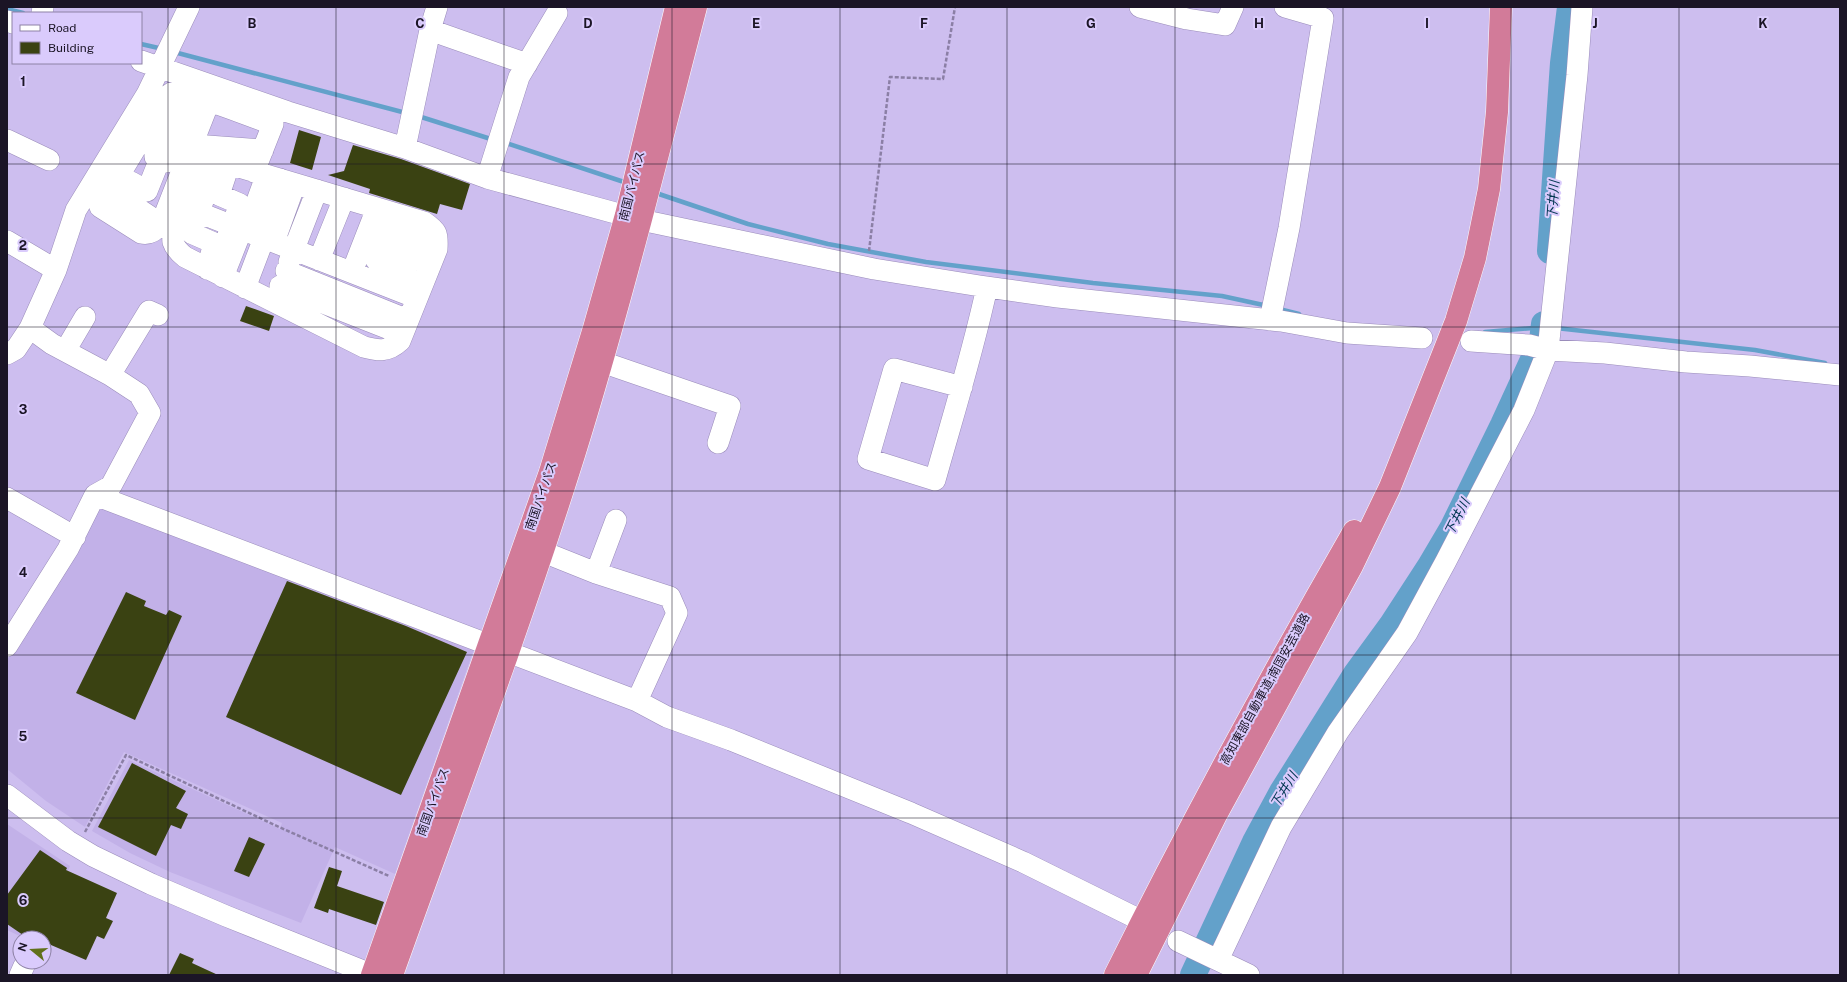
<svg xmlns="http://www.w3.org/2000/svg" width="1847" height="982" font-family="'Public Sans','Noto Sans JP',sans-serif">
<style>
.built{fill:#c2b1e8}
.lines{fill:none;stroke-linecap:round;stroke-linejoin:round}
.stream{stroke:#63a1ca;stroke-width:4.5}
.river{stroke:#63a1ca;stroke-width:26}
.building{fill:#3a4212}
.minor-casing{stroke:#9a8cba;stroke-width:22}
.highway-casing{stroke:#fff;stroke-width:23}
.path{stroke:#8b7fa5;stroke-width:2.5;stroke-dasharray:4 2;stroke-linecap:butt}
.minor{stroke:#fff;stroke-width:21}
.highway{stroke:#d27b99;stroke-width:22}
.grid{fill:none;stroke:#1b1526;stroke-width:1;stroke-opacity:0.55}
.labels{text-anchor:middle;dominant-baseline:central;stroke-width:4;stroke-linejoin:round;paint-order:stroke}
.street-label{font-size:12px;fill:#1b1526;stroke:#dacbfc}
.water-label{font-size:13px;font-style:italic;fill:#003651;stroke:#dacbfc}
.grid-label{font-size:13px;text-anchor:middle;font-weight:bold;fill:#1b1526;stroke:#dacbfc;stroke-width:4;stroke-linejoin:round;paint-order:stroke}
</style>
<rect width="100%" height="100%" fill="#cdbeef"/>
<!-- built -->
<path class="built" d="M 100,506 L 474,649 L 395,874 L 335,847 L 301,923 L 170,872 L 130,853 L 92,831 L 129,760 L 280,829 L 282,823 L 124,752 L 85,827 L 46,801 L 7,769 L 7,660 L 67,565 Z
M 7,824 L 70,866 L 38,938 L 24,938 L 7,930 Z"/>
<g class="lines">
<!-- stream -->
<path class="stream" d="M 7,9 L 23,13
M 141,44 L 163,49
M 174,52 L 406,113
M 418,116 L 494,140
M 503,142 L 627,183
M 653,192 L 748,224 L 828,244 L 926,262 L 1093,283 L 1222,296 L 1268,306
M 1279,309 L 1299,314
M 1556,328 L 1755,350 L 1825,363
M 1485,332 L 1545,327"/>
<!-- river -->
<path class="river" d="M 1550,251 L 1563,63 L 1570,7
M 1193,975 L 1255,842 L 1282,792 L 1356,674 L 1391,626 L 1430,566 L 1453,527 L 1503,425 L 1542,340 L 1544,324"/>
</g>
<!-- building -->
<path class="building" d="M 299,130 L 321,137 L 312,170 L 290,163 Z
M 353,145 L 401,159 L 470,184 L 462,210 L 440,204 L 437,214 L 369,193 L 370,189 L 328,175 L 344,171 Z
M 246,306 L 274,316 L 269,331 L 240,321 Z
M 287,581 L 406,626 L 467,652 L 401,795 L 226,717 Z
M 126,592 L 146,601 L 144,606 L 166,615 L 169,610 L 182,616 L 135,720 L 76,693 Z
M 132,763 L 186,791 L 176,808 L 188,814 L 181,829 L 171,825 L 156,856 L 98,827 Z
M 249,837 L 265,844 L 249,877 L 234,871 Z
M 40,850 L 67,868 L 66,870 L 117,893 L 106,918 L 113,921 L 104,939 L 97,936 L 86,960 L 44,942 L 44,938 L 32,938 L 24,933 L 23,935 L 7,924 L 7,895 Z
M 329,867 L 342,871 L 337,886 L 384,902 L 376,925 L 329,909 L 328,913 L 314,908 Z
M 180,953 L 194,959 L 192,963 L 218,975 L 169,975 Z"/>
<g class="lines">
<defs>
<path id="minor" d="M 1140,7 L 1187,19 L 1225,25 L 1233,7
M 42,13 L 43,7
M 7,21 L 13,23
M 430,30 L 437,7
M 141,61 L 288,112 L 405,148 L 487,178 L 641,220 L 693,231 L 874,269 L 980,286 L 1058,297 L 1281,321 L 1347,333 L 1422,338
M 209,102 L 161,224 C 155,230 151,235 141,233 L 100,207 L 167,96 L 173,92 C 207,98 240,113 273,124 L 254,172
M 161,105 L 202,120
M 163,131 L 173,126 L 180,131 C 180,137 178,142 171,144
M 7,140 L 49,160
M 194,145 L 263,150
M 405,148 L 430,30 L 527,64
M 212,159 L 424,222 C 437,231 438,233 437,249 L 400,341 C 388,352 379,351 364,347 L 185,257 C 180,253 175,248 173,242 C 170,228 191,182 196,167 L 203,160 Z
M 227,171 L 219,195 L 240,204 L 227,238
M 487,178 L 519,77 L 557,13
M 110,190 L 161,224
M 120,197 L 131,182 L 147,191 L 159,161 L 155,157 L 155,148 L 160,142 L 171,144 L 174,149 L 173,156 L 166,162 L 159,161
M 182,206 L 417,298
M 389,212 L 387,222 L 388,230 C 403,242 425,233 422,260
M 246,231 L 265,179
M 260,236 L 280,179
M 365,240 L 431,264
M 7,241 L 56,270
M 274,242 L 295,184
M 376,244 L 375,252 L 376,260 C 392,273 417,263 407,294
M 319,260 L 344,198
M 289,262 L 317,190
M 207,269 L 214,243 L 191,233 L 218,161
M 286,271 L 408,320
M 352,272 L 377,208
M 223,277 L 242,229
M 280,286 L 402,334
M 245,288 L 264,238
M 1270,320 L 1289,228 L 1323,18 L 1285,7
M 30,328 L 52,344 L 110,375 L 139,394 L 150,413 L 111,486 L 95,495
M 1471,341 L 1529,345 L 1548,350 L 1605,353 L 1686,362 L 1750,366 L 1840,375
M 65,351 L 85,317
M 7,354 L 16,349 L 30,328 L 56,270 L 76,210 L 147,94 L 189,7
M 602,362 L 730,406 L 718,443
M 110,375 L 149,311 L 158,315
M 962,387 L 894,369 L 868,459 L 935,480 C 953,416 973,352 987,287
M 7,498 L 75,537
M 541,551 L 596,573 L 670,597 L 677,613 L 637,701
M 596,573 L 616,520
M 7,646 L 68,549 L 95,495 L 637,701 L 667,717 L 731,740 L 911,813 L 1023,862 L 1132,916
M 7,795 L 68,841 L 93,856 L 151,884 L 226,916 L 373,975
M 1178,941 L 1249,975
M 1218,960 L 1281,827 L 1338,732 L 1407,633 L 1446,561 L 1524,410 L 1548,350 L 1577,75 L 1582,7
M 20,975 L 24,966"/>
<path id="highway" d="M 372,975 L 550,472 L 594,328 L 626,215 L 676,7
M 392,975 C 454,802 519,630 574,455 C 620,307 657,157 696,7
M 1115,975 C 1190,824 1270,677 1354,531
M 1136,975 L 1215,817 L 1352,566 L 1390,487 L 1456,321 L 1475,258 L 1489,189 L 1497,112 L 1501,7"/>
</defs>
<!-- minor casing -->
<use href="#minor" class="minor-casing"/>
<!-- highway casing -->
<use href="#highway" class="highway-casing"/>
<!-- path -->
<path class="path" d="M 869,251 L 890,77 L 943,79 L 955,7
M 85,832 L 126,755 L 279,827 L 389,876"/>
<!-- minor -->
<use href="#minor" class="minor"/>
<!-- highway -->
<use href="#highway" class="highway"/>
</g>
<!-- grid -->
<path class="grid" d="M 168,7 L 168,975M 336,7 L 336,975M 504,7 L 504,975M 672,7 L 672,975M 840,7 L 840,975M 1007,7 L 1007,975M 1175,7 L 1175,975M 1343,7 L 1343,975M 1511,7 L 1511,975M 1679,7 L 1679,975M 7,164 L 1840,164M 7,327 L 1840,327M 7,491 L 1840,491M 7,655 L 1840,655M 7,818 L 1840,818"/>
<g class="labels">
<!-- street labels -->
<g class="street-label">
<text transform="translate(632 186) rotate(-76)">南国バイパス</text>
<text transform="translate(541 496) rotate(-71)">南国バイパス</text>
<text transform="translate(1265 689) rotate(-61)">高知東部自動車道;南国安芸道路</text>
<text transform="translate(433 802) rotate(-70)">南国バイパス</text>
</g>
<!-- water labels -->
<g class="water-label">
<text transform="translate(1553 200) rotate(-86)">下井川</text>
<text transform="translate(1457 517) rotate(-63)">下井川</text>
<text transform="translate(1284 790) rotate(-59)">下井川</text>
</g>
</g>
<g class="grid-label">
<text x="252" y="28">B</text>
<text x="420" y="28">C</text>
<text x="588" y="28">D</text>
<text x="756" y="28">E</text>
<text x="924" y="28">F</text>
<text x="1091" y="28">G</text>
<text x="1259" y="28">H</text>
<text x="1427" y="28">I</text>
<text x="1595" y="28">J</text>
<text x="1763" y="28">K</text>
<text x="23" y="86">1</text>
<text x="23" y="250">2</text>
<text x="23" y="414">3</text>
<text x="23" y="577">4</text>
<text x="23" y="741">5</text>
<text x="23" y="905">6</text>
</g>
<!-- border -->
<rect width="1847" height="982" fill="none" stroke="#1b1526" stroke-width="16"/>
<!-- legend -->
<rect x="12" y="12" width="130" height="52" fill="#dacbfc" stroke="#8e82a6"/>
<rect x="20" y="25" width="20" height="6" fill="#ffffff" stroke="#8e82a6"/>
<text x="48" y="32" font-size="12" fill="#1b1526">Road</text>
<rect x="20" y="42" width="20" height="12" fill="#3a4212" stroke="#8e82a6"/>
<text x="48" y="52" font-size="12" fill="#1b1526">Building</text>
<!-- north arrow -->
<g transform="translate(32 950) rotate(288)"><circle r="19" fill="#dacbfc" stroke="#8e82a6"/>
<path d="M0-3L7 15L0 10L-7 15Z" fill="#61701b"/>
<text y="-6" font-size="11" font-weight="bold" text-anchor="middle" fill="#1b1526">N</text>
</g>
</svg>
